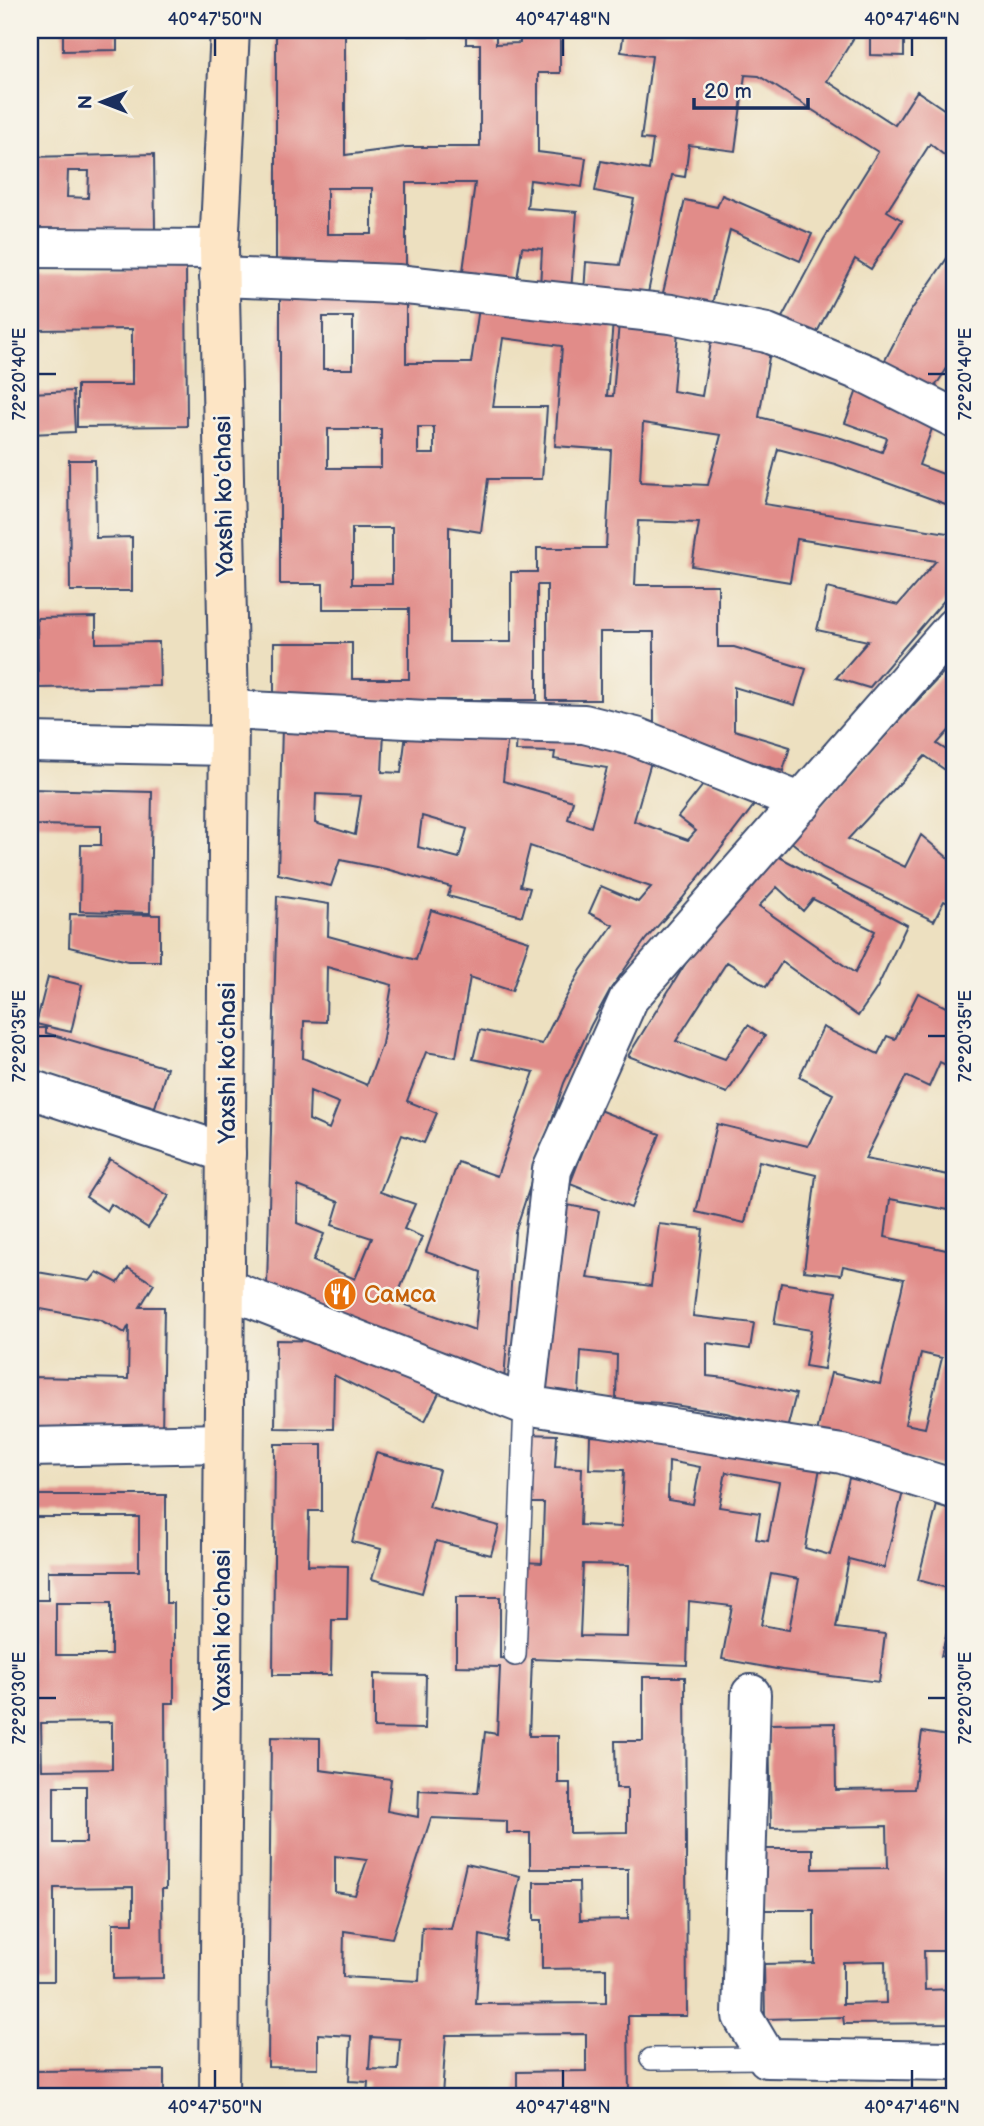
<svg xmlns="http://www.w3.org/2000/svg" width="984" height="2126" font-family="'Balsamiq Sans',sans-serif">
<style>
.building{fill:#e18c89;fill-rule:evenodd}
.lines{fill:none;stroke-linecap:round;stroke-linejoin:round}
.lane-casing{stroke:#3a4a6d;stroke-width:24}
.street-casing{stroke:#3a4a6d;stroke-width:42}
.secondary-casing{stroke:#3a4a6d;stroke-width:42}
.lane{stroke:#fff;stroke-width:21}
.street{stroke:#fff;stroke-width:38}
.secondary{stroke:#fde5c5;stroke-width:38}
.ticks{fill:none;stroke:#1b2f5e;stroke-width:2.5}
.labels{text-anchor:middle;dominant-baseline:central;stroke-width:5;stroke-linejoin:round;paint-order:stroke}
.street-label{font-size:24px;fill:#1b2f5e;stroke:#f7f3e8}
.food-label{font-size:24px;fill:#c56008;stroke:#f7f3e8;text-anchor:start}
.neatline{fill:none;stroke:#1b2f5e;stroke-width:2.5}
.ticks-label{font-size:18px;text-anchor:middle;fill:#1b2f5e}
</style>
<rect width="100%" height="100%" fill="#f7f3e8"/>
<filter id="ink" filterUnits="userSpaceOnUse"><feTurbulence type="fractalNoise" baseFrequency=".0143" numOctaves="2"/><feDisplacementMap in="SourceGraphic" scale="14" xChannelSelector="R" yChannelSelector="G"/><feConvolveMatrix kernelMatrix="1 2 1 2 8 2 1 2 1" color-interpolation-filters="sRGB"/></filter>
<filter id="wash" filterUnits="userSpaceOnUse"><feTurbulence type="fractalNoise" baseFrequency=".00686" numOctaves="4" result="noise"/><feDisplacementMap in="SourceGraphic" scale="28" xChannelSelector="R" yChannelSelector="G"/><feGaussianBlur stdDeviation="1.57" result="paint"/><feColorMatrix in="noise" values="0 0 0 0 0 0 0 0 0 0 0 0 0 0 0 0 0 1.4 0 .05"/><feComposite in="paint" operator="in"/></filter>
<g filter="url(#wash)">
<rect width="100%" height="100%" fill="#ede0c0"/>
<g id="blocks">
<!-- building -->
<path class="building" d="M 63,30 L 117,30 L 117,50 L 63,51 Z
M 276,30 L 345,30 L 345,155 L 406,147 L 480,147 L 480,44 L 466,44 L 466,35 L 408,36 L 408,30 L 496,30 L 496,44 L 520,43 L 520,30 L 560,30 L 560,73 L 538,73 L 538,152 L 586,158 L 582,187 L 530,180 L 527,208 L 577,212 L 571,291 L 540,288 L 542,249 L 522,247 L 516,286 L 462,278 L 475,183 L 406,183 L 406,268 L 276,269 ZM 327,188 L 372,188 L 372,234 L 327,234 Z
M 624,30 L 857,30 L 858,31 L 827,81 L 895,125 L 917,91 L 954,116 L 954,163 L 930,144 L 887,211 L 902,220 L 871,269 L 855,259 L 813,340 L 779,323 L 824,239 L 878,152 L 759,76 L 745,75 L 735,151 L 689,145 L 685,177 L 672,175 L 647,298 L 584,293 L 586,262 L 620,265 L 634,199 L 595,191 L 601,161 L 649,170 L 653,140 L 641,139 L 652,56 L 621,52 Z
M 870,30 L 904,30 L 904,56 L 870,55 Z
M 154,154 L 155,230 L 30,233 L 30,157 ZM 68,171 L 89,171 L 88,198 L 67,197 Z
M 722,195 L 812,234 L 800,261 L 730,230 L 711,308 L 662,297 L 685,200 L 717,207 Z
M 950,254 L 954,257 L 954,371 L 948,367 L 930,394 L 883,364 L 910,312 Z
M 186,267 L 187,426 L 77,427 L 77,385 L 132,385 L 132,329 L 30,330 L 30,268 Z
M 280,291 L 406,293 L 406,363 L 471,363 L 480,301 L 613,321 L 607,396 L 613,396 L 619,322 L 678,331 L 673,391 L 702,396 L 712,336 L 771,345 L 759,417 L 841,438 L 882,452 L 887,438 L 845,423 L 857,390 L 934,423 L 919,465 L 954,478 L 954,507 L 835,464 L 778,449 L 764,504 L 954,534 L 954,589 L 869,688 L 836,678 L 868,641 L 817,630 L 827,588 L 898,605 L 936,561 L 797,539 L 790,582 L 692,566 L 699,523 L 638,521 L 635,585 L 718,585 L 718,647 L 734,647 L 806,669 L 795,705 L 734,687 L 734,730 L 790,747 L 783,771 L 654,732 L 654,632 L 600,632 L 600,700 L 547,700 L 547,585 L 537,585 L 537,700 L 274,700 L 274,643 L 352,643 L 352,679 L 409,679 L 409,609 L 323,609 L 323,584 L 280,584 ZM 323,317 L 353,317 L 353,369 L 323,369 ZM 503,338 L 562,346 L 555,446 L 611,450 L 606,548 L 537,548 L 537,572 L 511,572 L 511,642 L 449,642 L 449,527 L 481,532 L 488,479 L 542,479 L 547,407 L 493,407 ZM 643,423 L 721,435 L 708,485 L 640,482 ZM 418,427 L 434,427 L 434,454 L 418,454 ZM 328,429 L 381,429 L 381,468 L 328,468 ZM 352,528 L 392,528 L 392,584 L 352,584 Z
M 73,391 L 75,432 L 30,434 L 30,393 Z
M 69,460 L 95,460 L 96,538 L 132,537 L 132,591 L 70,591 Z
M 96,617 L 96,643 L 159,642 L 160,686 L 38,688 L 37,618 Z
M 954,661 L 954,725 L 937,744 L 954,755 L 954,776 L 925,756 L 848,839 L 905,867 L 921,835 L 954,863 L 954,906 L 944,901 L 934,921 L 822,867 L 789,840 Z
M 282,727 L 384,732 L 382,772 L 401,773 L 406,734 L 508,734 L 503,781 L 573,801 L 568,819 L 591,827 L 607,768 L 554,759 L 555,752 L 516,751 L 517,734 L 558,734 L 653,755 L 634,821 L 688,840 L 696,831 L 678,817 L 707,780 L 755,804 L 682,899 L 646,939 L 610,990 L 591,1025 L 564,1083 L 515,1232 L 504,1380 L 267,1287 L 277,896 L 329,904 L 328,936 L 416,960 L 431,910 L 529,941 L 512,991 L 470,977 L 456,1057 L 426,1052 L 407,1101 L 437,1113 L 424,1143 L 402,1135 L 380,1192 L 415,1204 L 404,1229 L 422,1237 L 395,1301 L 475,1330 L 481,1272 L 426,1252 L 458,1162 L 497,1176 L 534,1072 L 473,1059 L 480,1030 L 542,1044 L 559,1010 L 581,970 L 613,925 L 589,913 L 601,886 L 638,902 L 651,887 L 530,846 L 520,886 L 530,888 L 522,916 L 448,896 L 451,887 L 386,869 L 340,860 L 331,886 L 278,874 ZM 316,794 L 361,796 L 355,835 L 315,823 ZM 422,816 L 467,829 L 459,858 L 418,847 ZM 327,967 L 392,985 L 382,1044 L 367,1085 L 303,1058 L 304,1021 L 326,1022 ZM 310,1091 L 339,1103 L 329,1129 L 309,1120 ZM 298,1186 L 339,1202 L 332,1225 L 372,1238 L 355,1279 L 313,1261 L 324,1234 L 297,1223 Z
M 30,789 L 152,792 L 150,913 L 80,911 L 81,845 L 101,845 L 101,826 L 30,825 Z
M 772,853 L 907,925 L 877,988 L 858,1016 L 782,962 L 766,987 L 727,962 L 676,1041 L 725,1059 L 748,1025 L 765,1036 L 727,1093 L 628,1056 L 715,916 ZM 777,887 L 803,911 L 813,899 L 875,931 L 855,973 L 759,906 Z
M 70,914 L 160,915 L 160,961 L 128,961 L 69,947 Z
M 48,977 L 82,985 L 71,1032 L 36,1024 Z
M 918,993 L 954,1011 L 954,1069 L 940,1062 L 929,1087 L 906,1076 L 865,1159 L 954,1176 L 954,1211 L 890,1199 L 885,1237 L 951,1251 L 954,1243 L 954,1469 L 816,1436 L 831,1373 L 880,1384 L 904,1279 L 843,1266 L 841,1275 L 804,1271 L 816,1175 L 759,1161 L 745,1223 L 696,1212 L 717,1124 L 808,1146 L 833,1094 L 799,1077 L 823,1027 L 878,1054 L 887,1036 L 895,1039 ZM 921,1353 L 942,1358 L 925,1428 L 905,1424 Z
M 30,1028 L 46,1028 L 46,1033 L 167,1068 L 155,1107 L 30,1070 Z
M 599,1110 L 660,1134 L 631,1208 L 570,1184 Z
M 110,1159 L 169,1196 L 148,1228 L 111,1204 L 107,1211 L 86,1197 Z
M 562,1204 L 599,1211 L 587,1278 L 651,1286 L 659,1224 L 703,1229 L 693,1316 L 754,1323 L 750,1349 L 707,1343 L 707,1376 L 735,1379 L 796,1394 L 787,1429 L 726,1413 L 661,1403 L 616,1400 L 617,1355 L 581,1351 L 579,1393 L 541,1391 Z
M 128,1268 L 154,1284 L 140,1307 L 164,1307 L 162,1436 L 30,1433 L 30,1377 L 128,1379 L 129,1325 L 125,1333 L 100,1320 L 30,1307 L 31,1271 L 90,1281 L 97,1272 L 118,1283 Z
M 781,1283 L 836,1292 L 824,1369 L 805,1366 L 811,1330 L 774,1324 Z
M 276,1340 L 334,1341 L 439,1393 L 425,1421 L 334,1375 L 333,1429 L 275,1428 Z
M 528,1434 L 557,1435 L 555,1467 L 582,1468 L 580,1525 L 621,1527 L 624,1470 L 589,1469 L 590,1436 L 670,1439 L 820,1468 L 805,1548 L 830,1555 L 849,1478 L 903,1492 L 884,1568 L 849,1559 L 836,1628 L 885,1634 L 879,1682 L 782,1670 L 722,1659 L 732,1606 L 689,1601 L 687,1665 L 532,1659 L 529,1736 L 558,1736 L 558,1783 L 570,1783 L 570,1833 L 627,1832 L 627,1788 L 616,1788 L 615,1741 L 643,1741 L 643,1677 L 685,1677 L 687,2016 L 628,2016 L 629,2096 L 517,2096 L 517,2072 L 586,2071 L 586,2034 L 446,2035 L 442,2096 L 367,2096 L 368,2082 L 349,2081 L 351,2036 L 318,2034 L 318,2068 L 268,2067 L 271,1737 L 320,1738 L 320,1770 L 391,1779 L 387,1811 L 418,1817 L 419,1790 L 478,1793 L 485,1732 L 497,1734 L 500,1667 L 456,1666 L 456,1597 L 500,1597 L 500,1658 L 520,1659 L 523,1562 L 542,1563 L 544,1503 L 525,1503 ZM 669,1461 L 700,1467 L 693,1504 L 668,1500 ZM 726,1472 L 779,1482 L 768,1541 L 756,1539 L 760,1513 L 719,1507 ZM 583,1564 L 629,1565 L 627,1637 L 580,1636 ZM 771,1574 L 799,1579 L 789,1630 L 761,1625 ZM 431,1818 L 507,1821 L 507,1833 L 530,1833 L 530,1869 L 628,1869 L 628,1919 L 580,1920 L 579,1882 L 534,1882 L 534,1920 L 542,1920 L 542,1969 L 606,1968 L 606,2003 L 476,2004 L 480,1935 L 506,1941 L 520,1876 L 466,1864 L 451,1929 L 422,1927 L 419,1981 L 343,1977 L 344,1931 L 392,1938 ZM 335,1856 L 367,1860 L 355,1895 L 335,1892 ZM 371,2037 L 400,2039 L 398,2070 L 369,2069 Z
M 275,1444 L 322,1444 L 322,1511 L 309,1511 L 308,1565 L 348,1566 L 347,1620 L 332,1620 L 331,1675 L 273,1675 Z
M 376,1453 L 439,1470 L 429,1507 L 499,1526 L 491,1555 L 436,1541 L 422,1593 L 372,1579 L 381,1549 L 352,1542 Z
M 30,1495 L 166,1495 L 166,1603 L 174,1603 L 174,1703 L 165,1703 L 166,1889 L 162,1889 L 163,1978 L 113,1979 L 113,1923 L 133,1923 L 133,1887 L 54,1888 L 54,1981 L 30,1981 L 30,1600 L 48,1600 L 48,1571 L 139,1571 L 139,1517 L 30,1517 ZM 56,1603 L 111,1603 L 111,1655 L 56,1655 ZM 112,1722 L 112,1769 L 42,1770 L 41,1723 ZM 54,1786 L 86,1786 L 86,1843 L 54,1843 Z
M 937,1505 L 954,1510 L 954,1590 L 918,1580 Z
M 953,1610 L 954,1610 L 954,1659 L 941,1656 Z
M 374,1674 L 426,1675 L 425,1729 L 374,1728 Z
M 835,1723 L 836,1790 L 914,1789 L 922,1732 L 954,1737 L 954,1860 L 952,1860 L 954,1951 L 924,1951 L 925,1990 L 954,1989 L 954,2023 L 844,2024 L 843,2017 L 765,2019 L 764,1964 L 814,1963 L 814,1910 L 763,1910 L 762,1849 L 813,1849 L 813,1869 L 888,1868 L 887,1826 L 771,1828 L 769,1724 ZM 885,1961 L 886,2003 L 843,2004 L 843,1962 Z
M 164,2070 L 164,2096 L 30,2096 L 30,2071 Z"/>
</g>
</g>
<g filter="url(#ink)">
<use href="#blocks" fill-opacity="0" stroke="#3a4a6d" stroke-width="2"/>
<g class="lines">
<defs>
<path id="lane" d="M 515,1655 L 525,1405
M 651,2059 L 767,2058"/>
<path id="street" d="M 30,248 L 219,249
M 219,277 L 397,284 L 671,314 L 767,333 L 869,375 L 954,418
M 954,627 L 629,998 L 552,1170 L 525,1405 L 842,1454 L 954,1489
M 229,710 L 426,720 L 584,724 L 636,737 L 802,803
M 30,742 L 228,746
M 30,1089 L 226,1153
M 225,1288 L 525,1405
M 30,1447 L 223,1443
M 751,1694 L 742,2016 L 767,2058 L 954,2061"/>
<path id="secondary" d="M 219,2096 L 229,710 L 219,249 L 230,30"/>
</defs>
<!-- lane casing -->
<use href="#lane" class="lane-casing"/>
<!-- street casing -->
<use href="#street" class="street-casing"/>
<!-- secondary casing -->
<use href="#secondary" class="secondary-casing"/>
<!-- lane -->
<use href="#lane" class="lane"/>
<!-- street -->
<use href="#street" class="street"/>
<!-- secondary -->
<use href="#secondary" class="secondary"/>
</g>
</g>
<!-- ticks -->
<path class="ticks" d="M 215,38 L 215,56M 563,38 L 563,56M 912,38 L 912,56M 38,374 L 56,374M 928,374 L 946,374M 38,1036 L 56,1036M 928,1036 L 946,1036M 38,1698 L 56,1698M 928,1698 L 946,1698M 215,2070 L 215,2088M 563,2070 L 563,2088M 912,2070 L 912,2088"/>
<!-- icons -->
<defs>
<symbol id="restaurant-disc" viewBox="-11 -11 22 22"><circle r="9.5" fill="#e8710a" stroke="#f7f3e8"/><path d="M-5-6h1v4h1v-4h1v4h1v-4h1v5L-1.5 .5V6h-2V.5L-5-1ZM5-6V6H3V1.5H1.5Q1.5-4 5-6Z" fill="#fff"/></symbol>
</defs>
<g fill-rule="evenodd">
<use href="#restaurant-disc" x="321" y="1275" width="38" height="38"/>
</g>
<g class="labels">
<!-- street labels -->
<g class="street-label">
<text transform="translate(224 496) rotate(-91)">Yaxshi koʻchasi</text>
<text transform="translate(227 1063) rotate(-90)">Yaxshi koʻchasi</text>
<text transform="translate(222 1630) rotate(-90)">Yaxshi koʻchasi</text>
</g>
<!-- food labels -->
<g class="food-label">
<text x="364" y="1294">Самса</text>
</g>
</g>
<!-- margin -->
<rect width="984" height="2126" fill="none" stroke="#f7f3e8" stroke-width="77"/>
<!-- north arrow -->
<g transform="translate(102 102) rotate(270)" stroke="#f7f3e8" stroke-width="5" paint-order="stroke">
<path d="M0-5L12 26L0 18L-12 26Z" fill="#1b2f5e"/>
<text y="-10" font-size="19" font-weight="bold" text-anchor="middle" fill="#1b2f5e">N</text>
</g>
<!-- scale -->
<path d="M694 98v10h114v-10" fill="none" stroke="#1b2f5e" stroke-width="3.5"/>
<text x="704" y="98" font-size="21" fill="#1b2f5e" stroke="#f7f3e8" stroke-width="5" paint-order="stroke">20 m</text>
<rect x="38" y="38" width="908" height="2050" class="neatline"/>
<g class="ticks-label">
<text x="215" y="25">40°47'50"N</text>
<text x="563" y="25">40°47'48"N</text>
<text x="912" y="25">40°47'46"N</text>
<text transform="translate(965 374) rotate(-90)" y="6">72°20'40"E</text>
<text transform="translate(19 374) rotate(-90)" y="6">72°20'40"E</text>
<text transform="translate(965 1036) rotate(-90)" y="6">72°20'35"E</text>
<text transform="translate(19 1036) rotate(-90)" y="6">72°20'35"E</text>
<text transform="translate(19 1698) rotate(-90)" y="6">72°20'30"E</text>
<text transform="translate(965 1698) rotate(-90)" y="6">72°20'30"E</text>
<text x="215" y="2113">40°47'50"N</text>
<text x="563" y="2113">40°47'48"N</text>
<text x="912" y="2113">40°47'46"N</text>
</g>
</svg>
